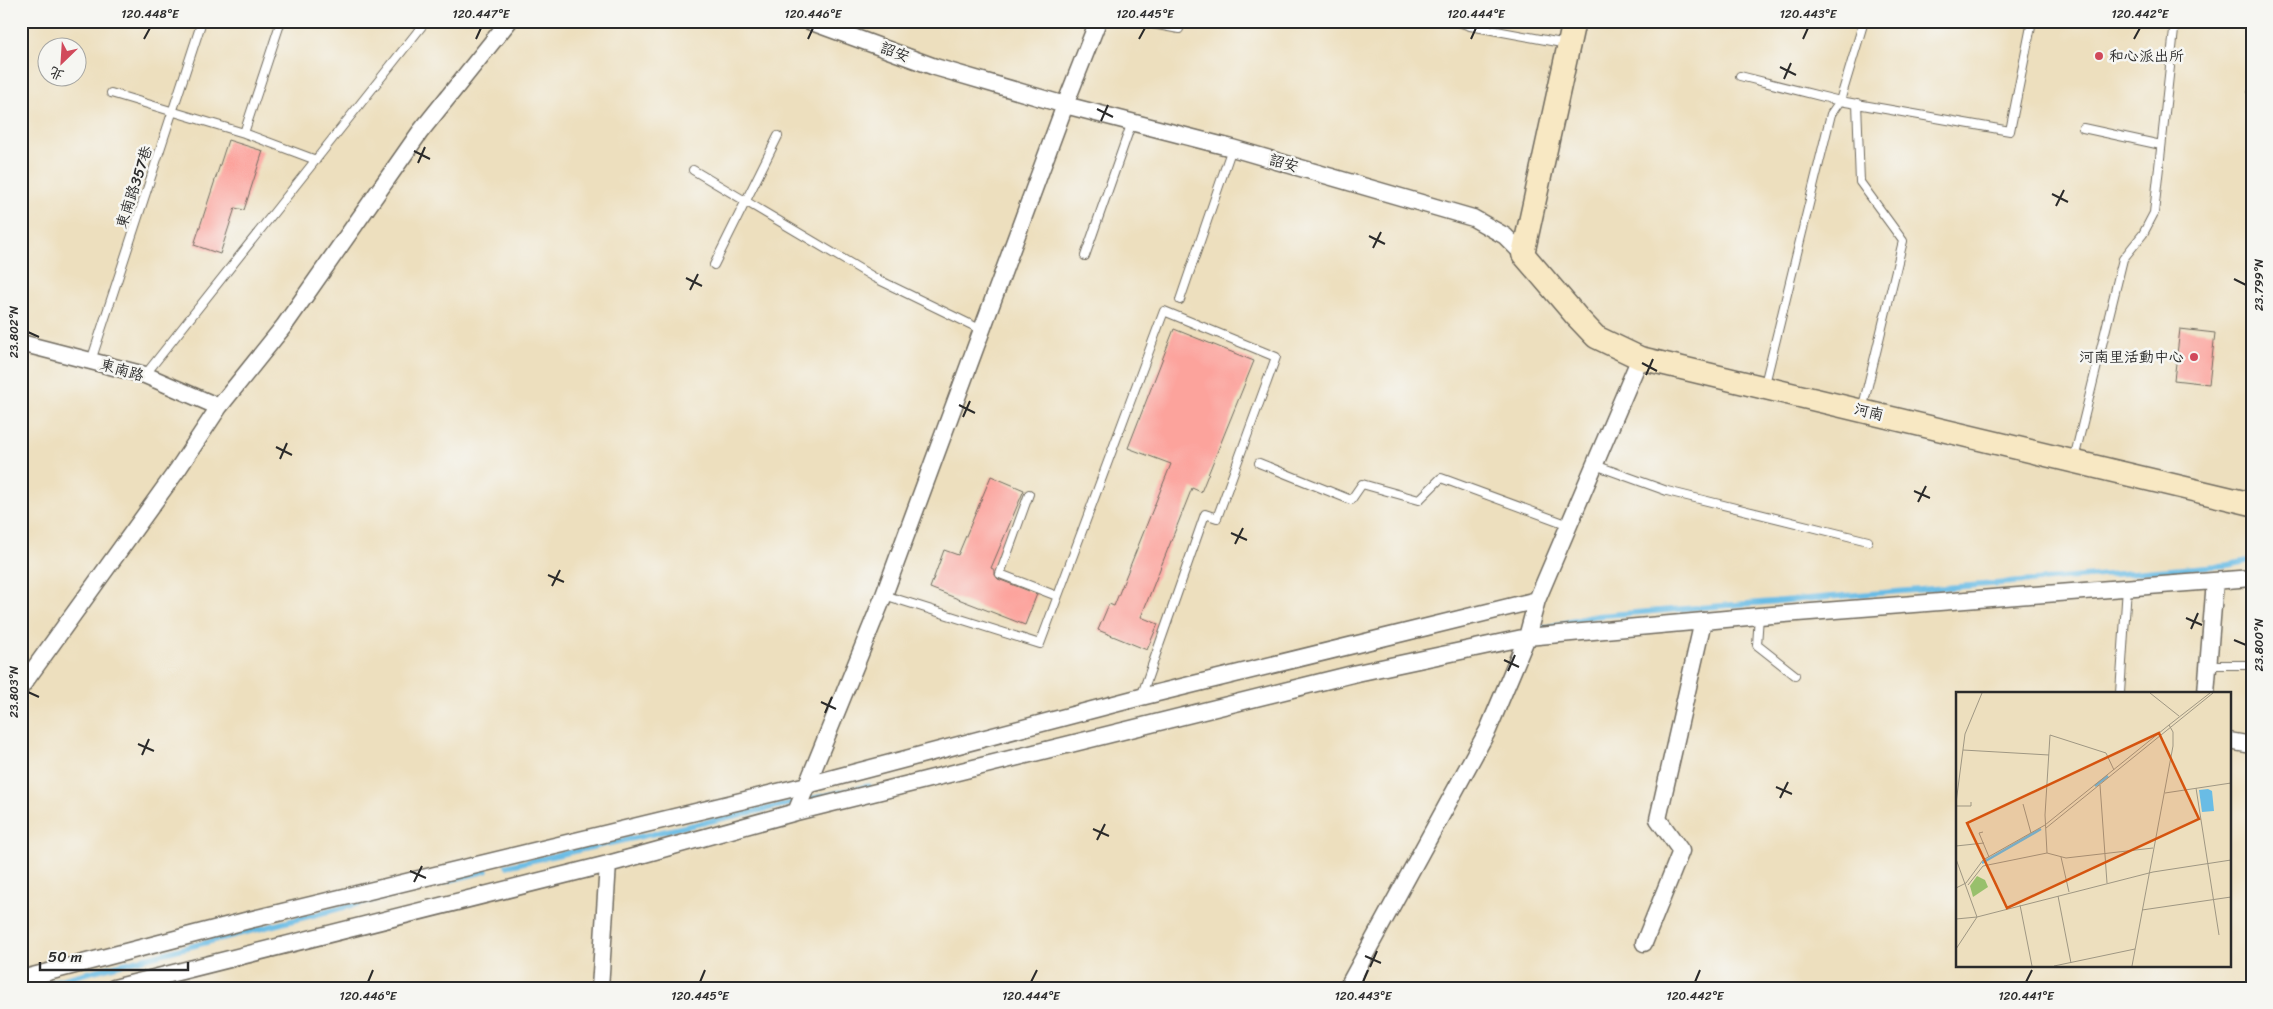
<svg xmlns="http://www.w3.org/2000/svg" width="2273" height="1009" font-family="Sriracha,'LXGW WenKai TC',sans-serif">
<style>
.lines{fill:none;stroke-linecap:round;stroke-linejoin:round}
.stream{stroke:#69bce5;stroke-width:5.5}
.building{fill:#fca39c}
.lane-casing{stroke:#6f6a5e;stroke-width:10}
.street-casing{stroke:#6f6a5e;stroke-width:19}
.secondary-casing{stroke:#6f6a5e;stroke-width:25}
.lane{stroke:#fff;stroke-width:8}
.street{stroke:#fff;stroke-width:16}
.secondary{stroke:#f8e8c3;stroke-width:22}
.ticks{fill:none;stroke:#2b2b2b;stroke-width:2}
.poi-dot{fill:#d1495b;stroke:#f6f6f2;stroke-width:2}
.labels{text-anchor:middle;dominant-baseline:central;stroke-width:5;stroke-linejoin:round;paint-order:stroke}
.street-label{font-size:15px;fill:#2b2b2b;stroke:#f6f6f2}
.poi-label{font-size:15px;fill:#2b2b2b;stroke:#f6f6f2;text-anchor:start}
.inset-river{fill:none;stroke:#69bce5;stroke-width:2.5}
.inset-road{fill:none;stroke:#9f9783;stroke-width:1}
.view{fill:#d5540f;fill-opacity:0.15;stroke:#d5540f;stroke-width:2.5}
.inset-edge{fill:none;stroke:#2b2b2b;stroke-width:2.5}
.neatline{fill:none;stroke:#2b2b2b;stroke-width:2}
.ticks-label{font-size:12px;text-anchor:middle;fill:#2b2b2b}
</style>
<rect width="100%" height="100%" fill="#f6f6f2"/>
<filter id="ink" filterUnits="userSpaceOnUse"><feTurbulence type="fractalNoise" baseFrequency=".02" numOctaves="2"/><feDisplacementMap in="SourceGraphic" scale="10" xChannelSelector="R" yChannelSelector="G"/><feConvolveMatrix kernelMatrix="1 2 1 2 8 2 1 2 1" color-interpolation-filters="sRGB"/></filter>
<filter id="wash" filterUnits="userSpaceOnUse"><feTurbulence type="fractalNoise" baseFrequency=".0096" numOctaves="4" result="noise"/><feDisplacementMap in="SourceGraphic" scale="20" xChannelSelector="R" yChannelSelector="G"/><feGaussianBlur stdDeviation="1.12" result="paint"/><feColorMatrix in="noise" values="0 0 0 0 0 0 0 0 0 0 0 0 0 0 0 0 0 1.4 0 .05"/><feComposite in="paint" operator="in"/></filter>
<g filter="url(#wash)">
<rect width="100%" height="100%" fill="#eddfbe"/>
<g class="lines">
<!-- stream -->
<path class="stream" d="M 1540,629 L 1594,616 L 2228,565 L 2252,560
M 507,866 L 869,786
M 28,988 L 486,871"/>
</g>
<g id="blocks">
<!-- building -->
<path class="building" d="M 228,140 L 263,151 L 244,210 L 235,208 L 220,254 L 194,245 Z
M 1174,329 L 1254,361 L 1201,492 L 1192,488 L 1141,617 L 1158,624 L 1147,650 L 1098,630 L 1109,604 L 1114,606 L 1171,464 L 1128,448 Z
M 2180,329 L 2215,333 L 2209,384 L 2174,380 Z
M 991,476 L 1024,490 L 991,568 L 995,570 L 995,575 L 998,579 L 1037,594 L 1025,625 L 930,588 L 944,550 L 958,555 Z"/>
</g>
</g>
<g filter="url(#ink)">
<use href="#blocks" fill-opacity="0" stroke="#6f6a5e" stroke-width="1"/>
<g class="lines">
<defs>
<path id="lane" d="M 281,21 L 244,133 L 316,160
M 1137,21 L 1179,29
M 1456,21 L 1470,26 L 1567,44
M 1740,76 L 1840,101 L 2010,131 L 2032,21
M 111,93 L 244,133
M 2252,93 L 2252,102
M 1857,103 L 1860,182 L 1903,241 L 1862,410
M 2083,128 L 2161,145
M 693,170 L 875,278 L 982,330
M 1085,256 L 1132,122
M 714,265 L 778,136
M 1180,300 L 1232,148
M 91,361 L 202,21
M 145,375 L 426,21
M 1765,384 L 1831,114 L 1840,101 L 1864,21
M 2074,459 L 2123,259 L 2143,234 L 2154,213 L 2175,21
M 1259,463 L 1351,500 L 1362,484 L 1419,500 L 1441,478 L 1569,525
M 1595,465 L 1667,491 L 1868,541
M 1029,494 L 1000,574 L 1057,596
M 884,595 L 1040,644 L 1164,311 L 1276,357 L 1217,518 L 1205,514 L 1141,697
M 1759,616 L 1757,645 L 1795,675
M 2208,665 L 2252,665
M 2120,693 L 2127,587"/>
<path id="street" d="M 809,21 L 935,67 L 1065,105 L 1232,148 L 1473,218 L 1505,236 L 1523,254
M 21,343 L 145,375 L 219,407
M 21,687 L 178,469 L 219,407 L 284,326 L 420,132 L 509,21
M 2206,693 L 2215,581
M 2229,741 L 2252,745
M 796,812 L 884,595 L 1065,105 L 1098,21
M 1644,943 L 1681,851 L 1658,819 L 1703,621
M 21,979 L 245,921 L 807,785 L 1141,697 L 1537,600
M 114,988 L 608,864 L 796,812 L 1357,673 L 1527,637 L 1759,616 L 2252,578
M 600,988 L 608,864
M 1347,988 L 1488,730 L 1527,637 L 1537,600 L 1640,358"/>
<path id="secondary" d="M 1574,21 L 1523,254 L 1577,317 L 1596,337 L 1640,358 L 2252,504"/>
</defs>
<!-- lane casing -->
<use href="#lane" class="lane-casing"/>
<!-- street casing -->
<use href="#street" class="street-casing"/>
<!-- secondary casing -->
<use href="#secondary" class="secondary-casing"/>
<!-- lane -->
<use href="#lane" class="lane"/>
<!-- street -->
<use href="#street" class="street"/>
<!-- secondary -->
<use href="#secondary" class="secondary"/>
</g>
</g>
<!-- ticks -->
<path class="ticks" d="M 144,39 L 150,28M 476,39 L 481,28M 808,39 L 813,28M 1139,39 L 1145,28M 1471,39 L 1476,28M 1803,39 L 1808,28M 2134,39 L 2140,28M 1780,67 L 1796,75M 1784,79 L 1791,63M 1097,109 L 1113,117M 1101,121 L 1108,105M 414,151 L 430,159M 418,163 L 425,147M 2052,194 L 2068,202M 2056,206 L 2064,190M 1369,236 L 1385,244M 1373,248 L 1381,232M 686,278 L 702,286M 2234,279 L 2246,285M 690,290 L 698,274M 28,332 L 39,337M 1642,363 L 1657,371M 1646,375 L 1653,359M 959,405 L 975,413M 963,417 L 970,401M 276,447 L 292,455M 280,459 L 287,443M 1914,491 L 1930,498M 1918,502 L 1926,486M 1231,533 L 1247,540M 1235,544 L 1243,528M 548,575 L 564,582M 552,586 L 560,570M 2186,618 L 2202,625M 2191,629 L 2198,613M 2234,640 L 2246,645M 1504,660 L 1519,667M 1508,671 L 1515,655M 28,692 L 39,697M 821,702 L 836,709M 825,713 L 832,697M 138,744 L 154,751M 142,755 L 149,739M 1776,787 L 1792,794M 1780,798 L 1788,782M 1093,829 L 1109,836M 1097,840 L 1105,824M 410,871 L 426,878M 414,882 L 422,866M 1365,956 L 1381,963M 1370,967 L 1377,951M 368,982 L 373,970M 700,982 L 705,970M 1031,982 L 1037,970M 1363,982 L 1368,970M 1695,982 L 1700,970M 2026,982 L 2032,970"/>
<!-- markers -->
<g class="poi-dot">
<circle cx="2099" cy="56" r="5"/>
<circle cx="2194" cy="357" r="5"/>
</g>
<g class="labels">
<!-- street labels -->
<g class="street-label">
<text transform="translate(895 52) rotate(20)">詔安</text>
<text transform="translate(1284 163) rotate(16)">詔安</text>
<text transform="translate(134 187) rotate(-72)">東南路357巷</text>
<text transform="translate(122 370) rotate(16)">東南路</text>
<text transform="translate(1869 412) rotate(14)">河南</text>
</g>
<!-- poi labels -->
<g class="poi-label">
<text x="2109" y="56">和心派出所</text>
<text x="2184" y="357" text-anchor="end">河南里活動中心</text>
</g>
</g>
<!-- overview -->
<g transform="translate(1956 692)">
<rect width="275" height="275" fill="#eddfbe"/>
<path d="M 21,184 L 29,188 L 32,195 L 17,205 L 14,194 Z" fill="#98c06c"/>
<path d="M 252,97 L 256,99 L 258,119 L 246,120 L 243,98 Z" fill="#69bce5"/>
<path class="inset-river" d="M 139,94 L 152,84M 26,171 L 85,137"/>
<path class="inset-road" d="M 194,1 L 223,24M 7,58 L 93,63M 144,93 L 151,191M 240,96 L 263,243M 209,101 L 275,91M 0,111 L 9,42 L 26,1M 67,112 L 75,141M 0,114 L 15,114 L 15,110M 90,136 L 257,1M 27,140 L 23,141 L 33,165M 0,154 L 28,151M 91,161 L 89,123 L 94,43 L 150,61 L 158,78M 105,165 L 113,200M 0,167 L 21,225 L 0,257M 12,193 L 27,174 L 91,161 L 110,166 L 197,156M 0,196 L 10,191 L 27,168 L 89,133 L 213,33M 102,204 L 115,271M 64,213 L 76,274M 186,218 L 275,205M 0,227 L 21,225 L 197,180 L 275,168M 98,274 L 179,257M 176,274 L 217,54 L 217,40 L 213,33 L 254,1"/>
<path class="view" d="M 203,41 L 243,127 L 51,216 L 11,131 Z"/>
<rect width="275" height="275" class="inset-edge"/>
</g>
<!-- margin -->
<rect width="2273" height="1009" fill="none" stroke="#f6f6f2" stroke-width="55"/>
<!-- north arrow -->
<g transform="translate(62 62) rotate(205)"><circle r="24" fill="#f6f6f2" stroke="#a5a5a2"/>
<path d="M0-4L9 19L0 12L-9 19Z" fill="#d1495b"/>
<text y="-8" font-size="14" font-weight="bold" text-anchor="middle" fill="#2b2b2b">北</text>
</g>
<!-- scale -->
<path d="M40 962v8h148v-8" fill="none" stroke="#2b2b2b" stroke-width="2.5"/>
<text x="48" y="962" font-size="15" fill="#2b2b2b" stroke="#f6f6f2" stroke-width="4" paint-order="stroke">50 m</text>
<rect x="28" y="28" width="2218" height="954" class="neatline"/>
<g class="ticks-label">
<text x="150" y="18">120.448°E</text>
<text x="481" y="18">120.447°E</text>
<text x="813" y="18">120.446°E</text>
<text x="1145" y="18">120.445°E</text>
<text x="1476" y="18">120.444°E</text>
<text x="1808" y="18">120.443°E</text>
<text x="2140" y="18">120.442°E</text>
<text transform="translate(2259 285) rotate(-90)" y="4">23.799°N</text>
<text transform="translate(14 332) rotate(-90)" y="4">23.802°N</text>
<text transform="translate(2259 645) rotate(-90)" y="4">23.800°N</text>
<text transform="translate(14 692) rotate(-90)" y="4">23.803°N</text>
<text x="368" y="1000">120.446°E</text>
<text x="700" y="1000">120.445°E</text>
<text x="1031" y="1000">120.444°E</text>
<text x="1363" y="1000">120.443°E</text>
<text x="1695" y="1000">120.442°E</text>
<text x="2026" y="1000">120.441°E</text>
</g>
</svg>
